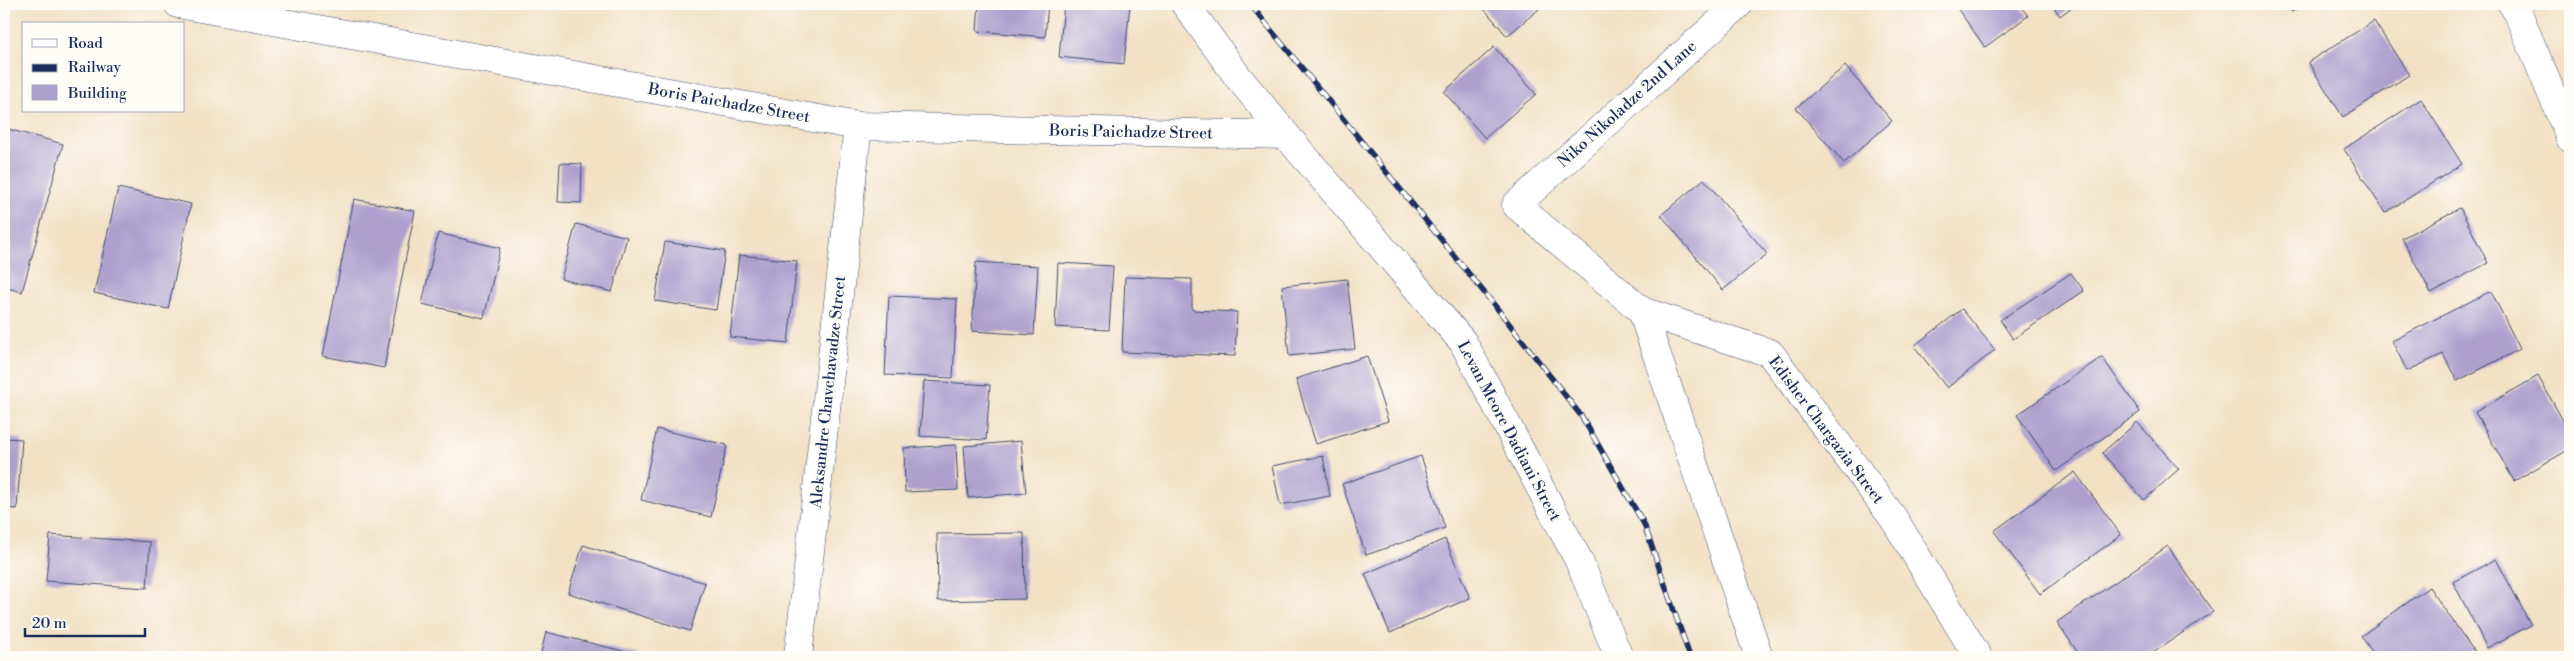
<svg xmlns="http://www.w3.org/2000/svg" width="2574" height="661" font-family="'Libre Bodoni',serif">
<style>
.building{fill:#ada0ce}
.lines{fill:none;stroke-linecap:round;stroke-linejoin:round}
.minor-casing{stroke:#3b4a6d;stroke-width:29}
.tertiary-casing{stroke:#3b4a6d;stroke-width:29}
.minor{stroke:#fff;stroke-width:28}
.tertiary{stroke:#fff;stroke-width:28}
.rail-casing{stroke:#1b2f5e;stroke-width:5.5}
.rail{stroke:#fdfcf7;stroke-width:4;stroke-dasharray:11;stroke-linecap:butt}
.labels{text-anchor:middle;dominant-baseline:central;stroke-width:5;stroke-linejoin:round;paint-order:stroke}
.street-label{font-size:16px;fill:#1b2f5e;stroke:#fdfcf7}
</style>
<rect width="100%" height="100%" fill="#fdfcf7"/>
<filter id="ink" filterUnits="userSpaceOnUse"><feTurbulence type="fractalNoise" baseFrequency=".02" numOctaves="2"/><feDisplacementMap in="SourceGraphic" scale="10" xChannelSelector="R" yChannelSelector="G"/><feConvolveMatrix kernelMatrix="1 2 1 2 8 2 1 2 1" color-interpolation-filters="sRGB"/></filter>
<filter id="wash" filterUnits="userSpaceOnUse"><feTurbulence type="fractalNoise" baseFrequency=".0096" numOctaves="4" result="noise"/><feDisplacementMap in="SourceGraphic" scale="20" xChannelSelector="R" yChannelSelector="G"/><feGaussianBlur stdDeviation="1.12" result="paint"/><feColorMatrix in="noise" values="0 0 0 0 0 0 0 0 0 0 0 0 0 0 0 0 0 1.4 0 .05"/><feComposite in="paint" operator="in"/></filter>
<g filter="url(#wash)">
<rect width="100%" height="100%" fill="#f2e1c5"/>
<g id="blocks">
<!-- building -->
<path class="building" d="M 979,4 L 1048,4 L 1045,37 L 977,31 Z
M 1064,4 L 1130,4 L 1124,64 L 1059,57 Z
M 1480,4 L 1545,4 L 1507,36 Z
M 1954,4 L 2019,4 L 2028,16 L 1985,47 Z
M 2051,4 L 2076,4 L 2060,16 Z
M 2285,4 L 2303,4 L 2292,12 Z
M 2374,21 L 2409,75 L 2343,117 L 2308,62 Z
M 1494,47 L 1536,94 L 1485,138 L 1444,92 Z
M 1845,66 L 1892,121 L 1844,163 L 1796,108 Z
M 2421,99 L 2462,164 L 2385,213 L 2344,149 Z
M 4,128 L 63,144 L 22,292 L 4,287 Z
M 560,163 L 582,164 L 581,203 L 558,202 Z
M 1704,179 L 1767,254 L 1723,290 L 1661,215 Z
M 118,188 L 191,204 L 168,309 L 94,293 Z
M 354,199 L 415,211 L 384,368 L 323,356 Z
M 2460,208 L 2488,263 L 2431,293 L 2402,238 Z
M 576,224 L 627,237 L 612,292 L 561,279 Z
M 438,233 L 500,248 L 484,318 L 422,304 Z
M 665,242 L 725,251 L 716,310 L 655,301 Z
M 739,255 L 797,261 L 788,343 L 730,337 Z
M 976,262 L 1038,266 L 1034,335 L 972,331 Z
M 1058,263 L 1113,266 L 1109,330 L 1055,327 Z
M 2071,273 L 2084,291 L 2013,339 L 2000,320 Z
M 1125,277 L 1192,279 L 1192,310 L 1237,312 L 1235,356 L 1122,352 Z
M 1347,279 L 1355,349 L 1289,356 L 1282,286 Z
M 2491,291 L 2520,349 L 2457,381 L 2443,354 L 2407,371 L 2392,341 Z
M 889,296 L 957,299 L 953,378 L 885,375 Z
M 1962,309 L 1995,350 L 1947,388 L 1914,346 Z
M 1367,356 L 1388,421 L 1316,444 L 1296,379 Z
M 2102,357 L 2140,412 L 2056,471 L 2017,415 Z
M 2538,376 L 2570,433 L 2570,449 L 2514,481 L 2475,412 Z
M 924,381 L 990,385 L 986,440 L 920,436 Z
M 2137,422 L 2179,469 L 2144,500 L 2102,453 Z
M 657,429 L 727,445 L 711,517 L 641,500 Z
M 4,438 L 22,439 L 17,509 L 4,508 Z
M 1021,441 L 1026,493 L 968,498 L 964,446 Z
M 956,445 L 958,490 L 905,492 L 904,448 Z
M 1323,456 L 1330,496 L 1280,505 L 1272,466 Z
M 1421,456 L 1445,528 L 1366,555 L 1342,484 Z
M 2075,472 L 2121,535 L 2040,594 L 1994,531 Z
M 1024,533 L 1025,599 L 938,601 L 937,534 Z
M 50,535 L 150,542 L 147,588 L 46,581 Z
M 1445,539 L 1470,598 L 1390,633 L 1365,574 Z
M 583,545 L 705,583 L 690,631 L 568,593 Z
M 2168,546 L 2213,612 L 2147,657 L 2081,657 L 2057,622 Z
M 2496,559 L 2531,625 L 2487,648 L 2453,582 Z
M 2429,587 L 2478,657 L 2376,657 L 2361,636 Z
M 546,632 L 647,657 L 540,657 Z"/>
</g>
</g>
<g filter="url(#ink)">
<use href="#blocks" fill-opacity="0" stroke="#3b4a6d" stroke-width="1"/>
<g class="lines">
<defs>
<path id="minor" d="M 178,4 L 858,126 L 1286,135
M 1185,4 L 1238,77 L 1286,135 L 1463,342 L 1579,561 L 1619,657
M 1739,4 L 1516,205 L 1642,311 L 1770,353 L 1894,519 L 1978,657
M 1642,311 L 1759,657
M 798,657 L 858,126"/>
<path id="tertiary" d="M 2512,4 L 2518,13 L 2570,138"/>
</defs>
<!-- minor casing -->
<use href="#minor" class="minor-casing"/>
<!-- tertiary casing -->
<use href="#tertiary" class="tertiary-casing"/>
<!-- minor -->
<use href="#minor" class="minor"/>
<!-- tertiary -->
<use href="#tertiary" class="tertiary"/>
<defs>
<path id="rail" d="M 1250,4 L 1500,312 L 1582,417 L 1644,524 L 1690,657"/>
</defs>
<!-- rail casing -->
<use href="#rail" class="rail-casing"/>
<!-- rail -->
<use href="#rail" class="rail"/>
</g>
</g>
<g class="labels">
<!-- street labels -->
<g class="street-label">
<text transform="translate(729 103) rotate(10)">Boris Paichadze Street</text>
<text transform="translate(1627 104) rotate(-42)">Niko Nikoladze 2nd Lane</text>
<text transform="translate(1131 132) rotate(1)">Boris Paichadze Street</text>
<text transform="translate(828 392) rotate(-84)">Aleksandre Chavchavadze Street</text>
<text transform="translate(1826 430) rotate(53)">Edisher Chargazia Street</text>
<text transform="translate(1509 431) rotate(62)">Levan Meore Dadiani Street</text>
</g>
</g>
<!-- margin -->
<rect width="2574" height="661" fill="none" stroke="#fdfcf7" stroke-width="20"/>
<!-- legend -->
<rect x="22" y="22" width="162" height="90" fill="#fdfcf7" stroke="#a3aaba"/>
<rect x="32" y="39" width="25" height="8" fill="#ffffff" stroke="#a3aaba"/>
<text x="68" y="48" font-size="15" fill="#1b2f5e">Road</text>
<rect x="32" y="64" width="25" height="8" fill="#1b2f5e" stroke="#a3aaba"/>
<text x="68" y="72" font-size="15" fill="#1b2f5e">Railway</text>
<rect x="32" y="85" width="25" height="15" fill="#ada0ce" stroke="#a3aaba"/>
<text x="68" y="98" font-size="15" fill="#1b2f5e">Building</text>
<!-- scale -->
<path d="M25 628v8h120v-8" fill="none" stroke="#1b2f5e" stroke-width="2.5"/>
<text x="32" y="628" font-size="15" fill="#1b2f5e" stroke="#fdfcf7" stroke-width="4" paint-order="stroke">20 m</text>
</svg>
